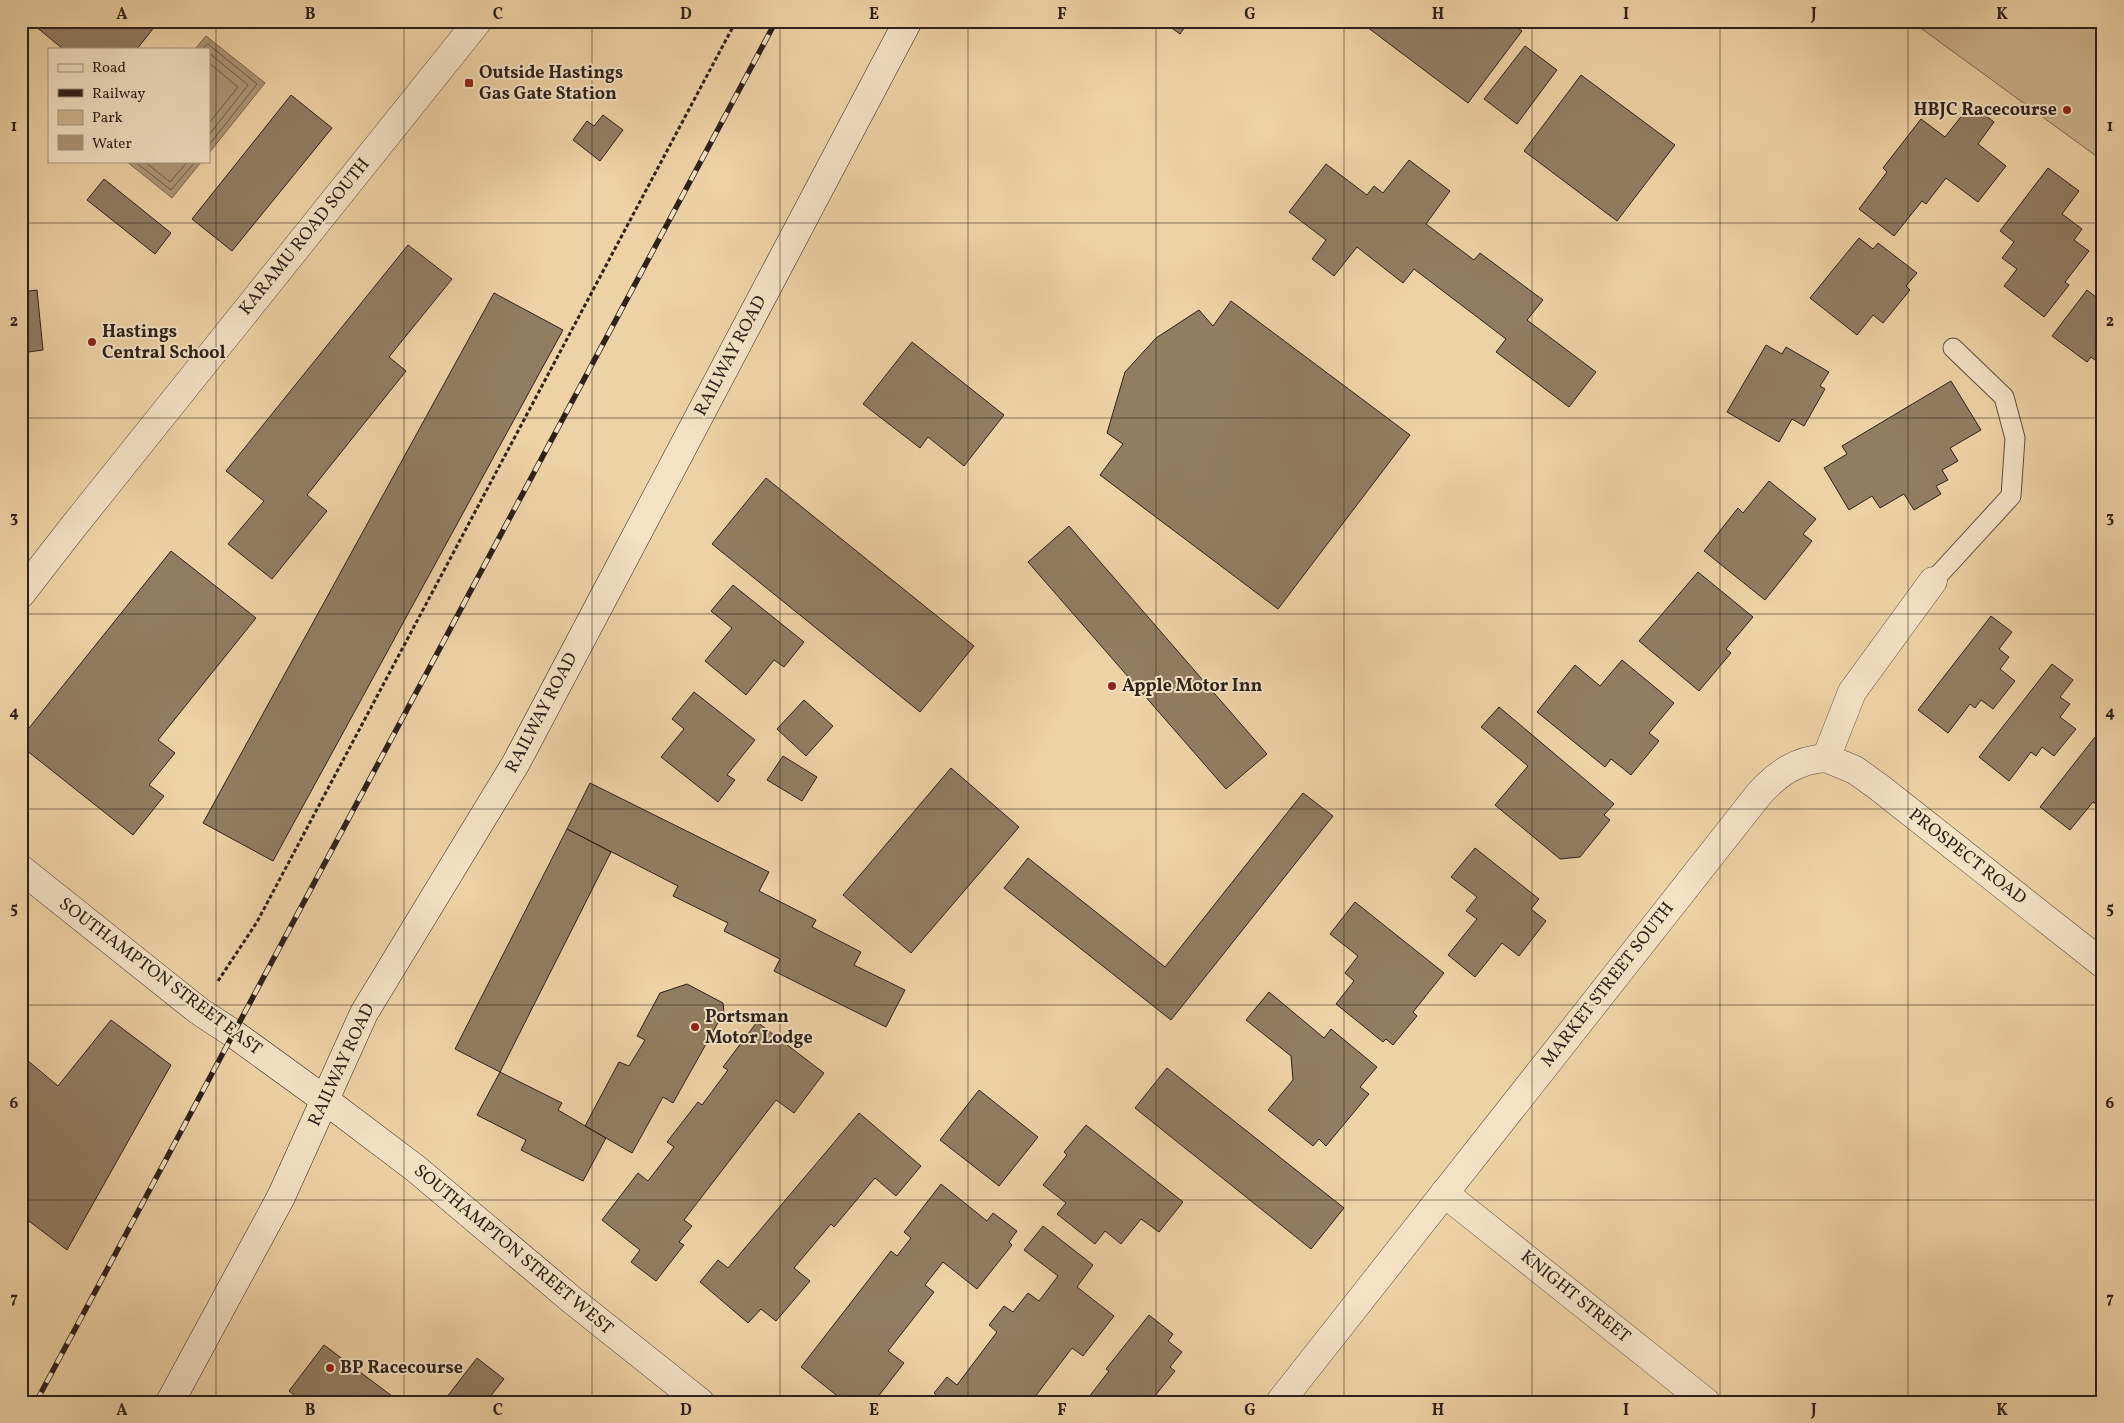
<svg xmlns="http://www.w3.org/2000/svg" width="2124" height="1423" font-family="Vollkorn,serif">
<style>
.green{fill:#ccb48d;stroke:#7c6a54}
.water{fill:#ac9676;stroke:#796751}
.lines{fill:none;stroke-linecap:round;stroke-linejoin:round}
.shore{stroke:#6c5c48;stroke-width:1}
.building{fill:#917d62;stroke:#2d211a}
.service-casing{stroke:#5d4d3d;stroke-width:21}
.minor-casing{stroke:#5d4d3d;stroke-width:29}
.tertiary-casing{stroke:#5d4d3d;stroke-width:29}
.secondary-casing{stroke:#2d211a;stroke-width:29}
.path{stroke:#2d211a;stroke-width:3;stroke-dasharray:4 2.5;stroke-linecap:butt}
.service{stroke:#f3e2c4;stroke-width:19}
.minor{stroke:#f3e2c4;stroke-width:28}
.tertiary{stroke:#f3e2c4;stroke-width:28}
.secondary{stroke:#f3e2c4;stroke-width:28}
.rail-casing{stroke:#2d211a;stroke-width:5.5}
.rail{stroke:#f3e2c4;stroke-width:4;stroke-dasharray:11;stroke-linecap:butt}
.grid{fill:none;stroke:#2d211a;stroke-width:1;stroke-opacity:0.55}
.poi-dot{fill:#8f2418;stroke:#f3e2c4;stroke-width:2}
.labels{text-anchor:middle;dominant-baseline:central;stroke-width:4;stroke-linejoin:round;paint-order:stroke}
.poi-label{font-size:18px;font-weight:bold;fill:#2d211a;stroke:#f3e2c4;text-anchor:start}
.street-label{font-size:18px;fill:#2d211a;stroke:#f3e2c4}
.neatline{fill:none;stroke:#2d211a;stroke-width:2}
.grid-label{font-size:16px;text-anchor:middle;font-weight:bold;fill:#2d211a}
</style>
<rect width="100%" height="100%" fill="#edd2a5"/>
<filter id="stains"><feTurbulence type="fractalNoise" baseFrequency=".004" numOctaves="4"/><feColorMatrix values="0 0 0 0 .2 0 0 0 0 .09 0 0 0 0 .02 0 0 0 .5 -.17"/></filter>
<radialGradient id="worn" r=".72"><stop offset=".6" stop-color="#630" stop-opacity="0"/><stop offset="1" stop-color="#630" stop-opacity=".3"/></radialGradient>
<!-- green -->
<path class="green" d="M 1911,21 L 2103,21 L 2103,161 Z"/>
<!-- water -->
<path class="water" d="M 206,36 L 265,83 L 209,153 L 209,49 L 195,49 Z
M 126,161 L 202,161 L 172,198 Z"/>
<g class="lines">
<!-- shore -->
<path class="shore" d="M 202,49 L 208,44 L 257,84 L 209,145
M 209,53 L 248,85 L 209,135
M 209,63 L 238,87 L 209,123
M 134,161 L 171,190 L 196,161
M 144,161 L 170,182 L 188,161"/>
</g>
<!-- building -->
<path class="building" d="M 29,21 L 159,21 L 137,49 L 63,49 Z
M 1162,21 L 1189,21 L 1180,34 Z
M 1359,21 L 1508,21 L 1522,31 L 1468,103 Z
M 1525,46 L 1557,70 L 1517,124 L 1484,99 Z
M 1581,75 L 1675,145 L 1617,221 L 1524,151 Z
M 291,95 L 332,128 L 232,251 L 192,219 Z
M 1971,104 L 1994,122 L 1978,144 L 2006,166 L 1978,202 L 1946,178 L 1926,204 L 1922,201 L 1894,236 L 1859,209 L 1887,172 L 1883,168 L 1921,119 L 1945,137 Z
M 603,115 L 623,130 L 600,161 L 573,140 L 587,121 L 594,126 Z
M 1409,160 L 1450,191 L 1426,224 L 1474,260 L 1480,253 L 1543,300 L 1527,320 L 1596,372 L 1569,407 L 1496,352 L 1506,339 L 1414,269 L 1403,283 L 1357,247 L 1334,276 L 1312,259 L 1326,240 L 1289,212 L 1326,164 L 1367,195 L 1374,186 L 1383,193 Z
M 2048,168 L 2079,191 L 2062,214 L 2082,229 L 2074,240 L 2089,251 L 2065,282 L 2069,285 L 2044,317 L 2004,286 L 2017,269 L 2002,258 L 2014,242 L 2000,231 Z
M 104,179 L 171,233 L 155,254 L 87,200 Z
M 1859,238 L 1873,249 L 1878,243 L 1917,273 L 1906,286 L 1910,290 L 1883,323 L 1873,315 L 1857,335 L 1810,298 Z
M 408,245 L 452,279 L 389,357 L 406,371 L 307,495 L 327,511 L 272,579 L 228,544 L 264,501 L 226,471 Z
M 37,290 L 43,350 L 21,353 L 21,292 Z
M 2087,290 L 2097,298 L 2103,291 L 2103,366 L 2091,357 L 2087,362 L 2052,336 Z
M 494,293 L 563,330 L 273,861 L 203,823 Z
M 1231,301 L 1410,435 L 1278,609 L 1100,475 L 1123,444 L 1107,433 L 1125,372 L 1156,338 L 1199,310 L 1213,326 Z
M 912,342 L 1004,415 L 964,466 L 928,437 L 920,448 L 863,404 Z
M 1766,345 L 1782,354 L 1786,347 L 1829,372 L 1820,386 L 1825,389 L 1804,426 L 1792,419 L 1779,442 L 1727,412 Z
M 1951,381 L 1981,430 L 1950,448 L 1958,461 L 1942,470 L 1948,480 L 1936,486 L 1941,494 L 1914,510 L 1904,494 L 1880,508 L 1872,496 L 1849,510 L 1824,468 L 1847,454 L 1842,446 Z
M 766,478 L 974,646 L 920,712 L 712,544 Z
M 1769,481 L 1816,519 L 1803,534 L 1812,541 L 1765,600 L 1704,551 L 1738,508 L 1743,513 Z
M 1069,526 L 1267,754 L 1226,789 L 1028,562 Z
M 171,551 L 256,618 L 158,740 L 175,753 L 149,785 L 164,796 L 133,835 L 21,746 L 21,738 Z
M 1698,572 L 1753,617 L 1726,649 L 1731,653 L 1699,691 L 1639,641 Z
M 733,585 L 804,642 L 784,667 L 774,660 L 746,695 L 705,661 L 732,628 L 711,611 Z
M 1991,616 L 2012,632 L 1999,649 L 2009,657 L 2000,669 L 2015,681 L 1993,709 L 1981,700 L 1975,708 L 1970,704 L 1948,733 L 1918,710 Z
M 1622,660 L 1674,703 L 1649,733 L 1659,741 L 1631,775 L 1611,759 L 1605,767 L 1537,712 L 1575,665 L 1600,686 Z
M 2052,664 L 2073,680 L 2060,697 L 2070,704 L 2060,717 L 2076,729 L 2054,756 L 2042,747 L 2036,756 L 2031,752 L 2009,781 L 1979,757 Z
M 694,692 L 755,740 L 727,775 L 735,780 L 718,802 L 661,757 L 684,729 L 672,719 Z
M 804,700 L 833,726 L 806,756 L 777,729 Z
M 1499,707 L 1614,804 L 1604,815 L 1610,820 L 1580,857 L 1560,859 L 1495,805 L 1528,766 L 1481,727 Z
M 2103,727 L 2103,798 L 2098,805 L 2093,802 L 2070,830 L 2040,807 Z
M 783,756 L 817,777 L 802,801 L 767,780 Z
M 951,768 L 1019,827 L 911,953 L 843,895 Z
M 590,783 L 769,872 L 759,891 L 816,920 L 812,927 L 861,952 L 854,965 L 905,990 L 886,1027 L 774,971 L 780,959 L 724,931 L 728,923 L 673,896 L 678,886 L 567,829 Z
M 1303,793 L 1333,816 L 1171,1020 L 1004,888 L 1028,858 L 1165,967 Z
M 567,829 L 611,852 L 500,1072 L 455,1049 Z
M 1475,848 L 1539,899 L 1531,909 L 1546,921 L 1519,956 L 1502,943 L 1475,977 L 1448,955 L 1477,919 L 1466,911 L 1477,897 L 1451,877 Z
M 1355,902 L 1444,973 L 1413,1012 L 1417,1016 L 1393,1045 L 1386,1039 L 1383,1042 L 1336,1004 L 1354,981 L 1345,973 L 1358,956 L 1330,934 Z
M 687,984 L 723,1003 L 724,1012 L 673,1103 L 663,1097 L 632,1153 L 585,1126 L 619,1062 L 629,1066 L 645,1040 L 637,1036 L 660,993 Z
M 1269,992 L 1324,1038 L 1331,1029 L 1377,1067 L 1360,1087 L 1369,1094 L 1326,1146 L 1319,1139 L 1313,1146 L 1268,1110 L 1293,1080 L 1291,1056 L 1246,1020 Z
M 111,1020 L 171,1065 L 67,1250 L 21,1215 L 21,1134 L 25,1130 L 21,1127 L 21,1055 L 58,1086 Z
M 757,1022 L 824,1073 L 794,1113 L 776,1100 L 684,1220 L 692,1226 L 679,1242 L 684,1245 L 656,1281 L 631,1262 L 640,1250 L 602,1220 L 638,1173 L 648,1181 L 674,1147 L 667,1142 L 698,1102 L 702,1105 L 728,1070 L 723,1067 Z
M 1167,1068 L 1344,1208 L 1311,1249 L 1135,1108 Z
M 500,1072 L 562,1103 L 558,1110 L 606,1138 L 583,1181 L 521,1150 L 526,1140 L 477,1115 Z
M 979,1090 L 1038,1137 L 999,1186 L 940,1140 Z
M 859,1113 L 921,1166 L 896,1196 L 875,1178 L 834,1227 L 831,1224 L 794,1268 L 810,1281 L 776,1321 L 761,1309 L 748,1323 L 700,1282 L 718,1260 L 728,1268 Z
M 1086,1125 L 1183,1202 L 1159,1232 L 1141,1219 L 1121,1244 L 1105,1231 L 1095,1244 L 1057,1214 L 1066,1203 L 1043,1185 L 1067,1155 L 1064,1152 Z
M 941,1184 L 987,1221 L 993,1213 L 1017,1231 L 1009,1242 L 1012,1245 L 977,1289 L 943,1262 L 925,1285 L 934,1292 L 888,1351 L 904,1363 L 874,1402 L 845,1402 L 801,1367 L 891,1251 L 897,1256 L 911,1238 L 904,1232 Z
M 1043,1226 L 1093,1265 L 1077,1287 L 1114,1316 L 1083,1356 L 1072,1348 L 1031,1402 L 944,1402 L 934,1393 L 947,1377 L 957,1385 L 997,1332 L 989,1325 L 1004,1306 L 1013,1312 L 1028,1293 L 1039,1301 L 1058,1276 L 1024,1250 Z
M 1149,1315 L 1173,1334 L 1168,1341 L 1182,1352 L 1170,1367 L 1175,1371 L 1150,1402 L 1085,1402 L 1109,1371 L 1106,1369 Z
M 324,1345 L 400,1402 L 303,1402 L 289,1391 Z
M 477,1358 L 504,1379 L 486,1402 L 443,1402 Z"/>
<g class="lines">
<defs>
<path id="service" d="M 1933,581 L 2011,496 L 2015,438 L 2004,397 L 1953,348"/>
<path id="minor" d="M 1826,758 L 1855,770 L 1880,788 L 2103,964
M 1444,1193 L 1706,1402
M 1280,1402 L 1759,794 C 1778,773 1797,760 1826,758 L 1852,692 L 1933,581"/>
<path id="tertiary" d="M 21,594 L 73,527 L 478,21"/>
<path id="secondary" d="M 21,869 L 199,1011 L 234,1034 L 325,1100 L 415,1168 L 572,1300 L 700,1402
M 170,1402 L 281,1197 L 364,1013 L 516,763 L 908,21"/>
</defs>
<!-- service casing -->
<use href="#service" class="service-casing"/>
<!-- minor casing -->
<use href="#minor" class="minor-casing"/>
<!-- tertiary casing -->
<use href="#tertiary" class="tertiary-casing"/>
<!-- secondary casing -->
<use href="#secondary" class="secondary-casing"/>
<!-- path -->
<path class="path" d="M 218,981 L 257,922 L 736,21"/>
<!-- service -->
<use href="#service" class="service"/>
<!-- minor -->
<use href="#minor" class="minor"/>
<!-- tertiary -->
<use href="#tertiary" class="tertiary"/>
<!-- secondary -->
<use href="#secondary" class="secondary"/>
<defs>
<path id="rail" d="M 36,1402 L 776,21"/>
</defs>
<!-- rail casing -->
<use href="#rail" class="rail-casing"/>
<!-- rail -->
<use href="#rail" class="rail"/>
</g>
<!-- grid -->
<path class="grid" d="M 216,21 L 216,1402M 404,21 L 404,1402M 592,21 L 592,1402M 780,21 L 780,1402M 968,21 L 968,1402M 1156,21 L 1156,1402M 1344,21 L 1344,1402M 1532,21 L 1532,1402M 1720,21 L 1720,1402M 1908,21 L 1908,1402M 21,223 L 2103,223M 21,418 L 2103,418M 21,614 L 2103,614M 21,809 L 2103,809M 21,1005 L 2103,1005M 21,1200 L 2103,1200"/>
<!-- markers -->
<g class="poi-dot">
<rect x="464" y="78" width="10" height="10" rx="2.5"/>
<circle cx="2067" cy="110" r="5"/>
<circle cx="92" cy="342" r="5"/>
<circle cx="1112" cy="686" r="5"/>
<circle cx="695" cy="1027" r="5"/>
<circle cx="330" cy="1368" r="5"/>
</g>
<g class="labels">
<!-- poi labels -->
<g class="poi-label">
<text x="479" y="73">Outside Hastings<tspan x="479" dy="21">Gas Gate Station</tspan></text>
<text x="2057" y="110" text-anchor="end">HBJC Racecourse</text>
<text x="102" y="332">Hastings<tspan x="102" dy="21">Central School</tspan></text>
<text x="1122" y="686">Apple Motor Inn</text>
<text x="705" y="1017">Portsman<tspan x="705" dy="21">Motor Lodge</tspan></text>
<text x="340" y="1368">BP Racecourse</text>
</g>
<!-- street labels -->
<g class="street-label">
<text transform="translate(305 237) rotate(-51)">KARAMU ROAD SOUTH</text>
<text transform="translate(731 356) rotate(-62)">RAILWAY ROAD</text>
<text transform="translate(542 713) rotate(-62)">RAILWAY ROAD</text>
<text transform="translate(1967 857) rotate(38)">PROSPECT ROAD</text>
<text transform="translate(160 977) rotate(37)">SOUTHAMPTON STREET EAST</text>
<text transform="translate(1608 985) rotate(-52)">MARKET STREET SOUTH</text>
<text transform="translate(342 1065) rotate(-65)">RAILWAY ROAD</text>
<text transform="translate(513 1250) rotate(40)">SOUTHAMPTON STREET WEST</text>
<text transform="translate(1575 1297) rotate(39)">KNIGHT STREET</text>
</g>
</g>
<!-- margin -->
<rect width="2124" height="1423" fill="none" stroke="#edd2a5" stroke-width="55"/>
<!-- legend -->
<rect x="48" y="48" width="162" height="115" fill="#f3e2c4" stroke="#a49580"/>
<rect x="58" y="64" width="25" height="8" fill="#f3e2c4" stroke="#a49580"/>
<text x="92" y="72" font-size="15" fill="#2d211a">Road</text>
<rect x="58" y="89" width="25" height="8" fill="#2d211a" stroke="#a49580"/>
<text x="92" y="98" font-size="15" fill="#2d211a">Railway</text>
<rect x="58" y="110" width="25" height="15" fill="#ccb48d" stroke="#a49580"/>
<text x="92" y="122" font-size="15" fill="#2d211a">Park</text>
<rect x="58" y="135" width="25" height="15" fill="#ac9676" stroke="#a49580"/>
<text x="92" y="148" font-size="15" fill="#2d211a">Water</text>
<rect x="28" y="28" width="2068" height="1368" class="neatline"/>
<g class="grid-label">
<text x="122" y="19">A</text>
<text x="310" y="19">B</text>
<text x="498" y="19">C</text>
<text x="686" y="19">D</text>
<text x="874" y="19">E</text>
<text x="1062" y="19">F</text>
<text x="1250" y="19">G</text>
<text x="1438" y="19">H</text>
<text x="1626" y="19">I</text>
<text x="1814" y="19">J</text>
<text x="2002" y="19">K</text>
<text x="14" y="131">1</text>
<text x="2110" y="131">1</text>
<text x="14" y="326">2</text>
<text x="2110" y="326">2</text>
<text x="14" y="522">3</text>
<text x="2110" y="522">3</text>
<text x="14" y="717">4</text>
<text x="2110" y="717">4</text>
<text x="14" y="913">5</text>
<text x="2110" y="913">5</text>
<text x="14" y="1108">6</text>
<text x="2110" y="1108">6</text>
<text x="14" y="1303">7</text>
<text x="2110" y="1303">7</text>
<text x="122" y="1415">A</text>
<text x="310" y="1415">B</text>
<text x="498" y="1415">C</text>
<text x="686" y="1415">D</text>
<text x="874" y="1415">E</text>
<text x="1062" y="1415">F</text>
<text x="1250" y="1415">G</text>
<text x="1438" y="1415">H</text>
<text x="1626" y="1415">I</text>
<text x="1814" y="1415">J</text>
<text x="2002" y="1415">K</text>
</g>
<rect width="100%" height="100%" filter="url(#stains)"/>
<rect width="100%" height="100%" fill="url(#worn)"/>
</svg>
